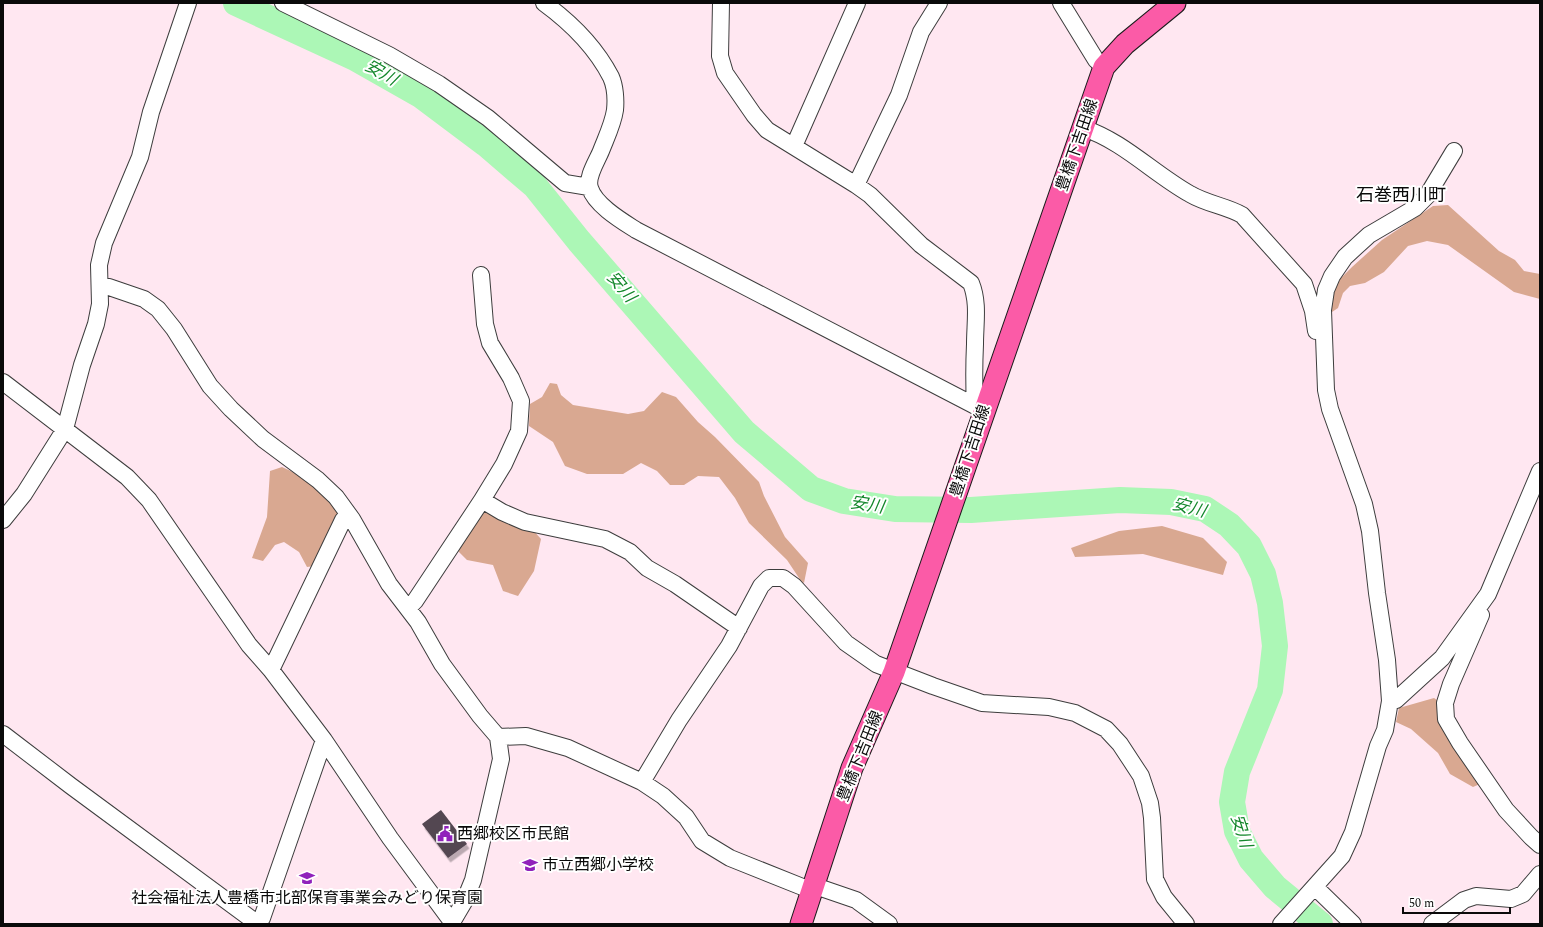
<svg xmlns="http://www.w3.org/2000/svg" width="1543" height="927" font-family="Spectral,'Noto Sans JP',serif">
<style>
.forest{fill:#d9a891}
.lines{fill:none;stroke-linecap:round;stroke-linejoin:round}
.river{stroke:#acf7b6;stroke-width:26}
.building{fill:#534651;filter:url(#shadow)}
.minor-casing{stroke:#3d3d3d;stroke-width:18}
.major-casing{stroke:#1b1b1b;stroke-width:23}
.minor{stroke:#fff;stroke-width:16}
.major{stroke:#fb5ba7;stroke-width:21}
.labels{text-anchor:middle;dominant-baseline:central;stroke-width:4;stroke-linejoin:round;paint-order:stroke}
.street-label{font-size:16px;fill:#0a0a0a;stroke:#fff}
.poi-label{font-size:16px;fill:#0a0a0a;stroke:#fff;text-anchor:start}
.water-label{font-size:17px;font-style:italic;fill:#13872b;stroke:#fff}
.quarter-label{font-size:18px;fill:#0a0a0a;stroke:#fff}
</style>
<defs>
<filter id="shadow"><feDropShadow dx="2.5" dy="4.5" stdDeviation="0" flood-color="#0004"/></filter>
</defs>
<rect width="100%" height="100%" fill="#ffe7f1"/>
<!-- forest -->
<path class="forest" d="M 1448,205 L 1499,251 L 1515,260 L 1524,271 L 1540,274 L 1540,299 L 1514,292 L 1448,245 L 1427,241 L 1408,246 L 1384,272 L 1365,283 L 1350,286 L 1343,293 L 1338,308 L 1332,312 L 1330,303 L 1336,283 L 1352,267 L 1382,240 L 1433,206 Z
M 550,383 L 557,384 L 561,395 L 573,405 L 628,414 L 644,411 L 662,392 L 676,397 L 698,422 L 715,437 L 759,482 L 764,496 L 785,537 L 808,563 L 804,583 L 801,581 L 787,560 L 749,523 L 735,498 L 719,477 L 698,476 L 684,485 L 670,485 L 657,471 L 641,463 L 623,474 L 587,474 L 565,466 L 553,442 L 529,426 L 530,404 L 542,397 Z
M 282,467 C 305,477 324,492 339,512 L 314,566 L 307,567 L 299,552 L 284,542 L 275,545 L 263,561 L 252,558 L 267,517 L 270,471 Z
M 487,509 L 532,529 L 541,539 L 534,571 L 518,596 L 503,591 L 493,565 L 467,560 L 458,551 L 480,512 Z
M 1162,526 L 1203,538 L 1227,562 L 1223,575 L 1143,554 L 1075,557 L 1071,548 L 1119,531 Z
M 1434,698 L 1440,702 L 1439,720 L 1450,743 L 1480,784 L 1473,787 L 1450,774 L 1438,753 L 1411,729 L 1396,722 L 1399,708 Z"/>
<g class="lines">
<!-- river -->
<path class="river" d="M 236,3 L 355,58 L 422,96 L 486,144 L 535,186 L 579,241 L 744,432 L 811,489 L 844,501 L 895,509 L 971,510 L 1120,500 L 1171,502 L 1205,509 L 1229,525 L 1249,546 L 1263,574 L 1270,603 L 1275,646 L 1270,690 L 1237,772 L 1232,802 L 1237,831 L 1251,859 L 1275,887 L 1320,924"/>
</g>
<!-- building -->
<path class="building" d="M 441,810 L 467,844 L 448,858 L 422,824 Z"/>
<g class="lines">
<defs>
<path id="minor" d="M 283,3 L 389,55 L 439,84 L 488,118 L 565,183 L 589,187
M 544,3 C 570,22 596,48 611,77 C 615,86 616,100 615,110 C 613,124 606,138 601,151 C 597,161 586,177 590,188 C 595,205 622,221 636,230 L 983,410
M 721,3 L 720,56 L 725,73 L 754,115 L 767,130 L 856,185 L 870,195 L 921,245 L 971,283 C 979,303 975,323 975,344 C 974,365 974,385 975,406
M 1061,3 L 1096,60 L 1104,67
M 1083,128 C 1123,141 1154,174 1190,194 C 1207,204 1226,206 1242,215 L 1304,284 L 1313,311 L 1316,331
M 794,146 L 857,3
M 856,185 L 899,95 L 921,32 L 939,3
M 100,286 L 109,287 L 144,299 L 158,309 L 174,329 L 210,386 L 231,409 L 263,439 L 318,480 L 336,497 L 352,519 L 389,584 L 418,622 L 442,664 L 480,716 L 498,737 L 501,759 L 473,880 L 464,902 L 451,924
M 3,382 L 127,477 L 149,500 L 249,645 L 271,670 L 324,740 L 262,918 L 258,923
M 482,500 L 502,512 L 525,522 L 605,539 L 630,552 L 647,568 L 675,584 L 739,628
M 3,520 L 24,494 L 65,429 L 82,365 L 96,324 L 100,304 L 99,265 L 104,243 L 140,157 L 151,112 L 188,3
M 408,608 L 415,601 L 482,500 L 504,464 L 519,431 L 521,401 L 511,378 L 490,343 L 485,324 L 481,275
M 1481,615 L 1451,684 L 1445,703 L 1446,719 L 1460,743 L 1506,810 L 1531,837 L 1540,845
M 271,670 L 343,520 L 349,515
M 1390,701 L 1396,700 L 1442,658 L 1488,594 L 1540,471
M 3,734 L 71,786 L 258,924
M 498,737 L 526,736 L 568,748 L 642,782 L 663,796 L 686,817 L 702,841 L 730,858 L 805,888 L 821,888 L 856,900 L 889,924
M 324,740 L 390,838 L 452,922
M 642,782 L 679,720 L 729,646 L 761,586 L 769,578 L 783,578 L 794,586 L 846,643 L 876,664 L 933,686 L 982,703 L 1049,707 L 1075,713 L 1106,729 L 1120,744 L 1141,776 L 1150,803 L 1152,818 L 1155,879 L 1164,897 L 1186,924
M 1315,887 L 1353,924
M 1281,924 L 1342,856 L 1353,832 L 1378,746 L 1385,730 L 1390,701 L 1387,660 L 1377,593 L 1370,531 L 1364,504 L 1330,409 L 1326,390 L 1323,310 L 1326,290 L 1332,276 L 1345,257 L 1369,235 L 1415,208 L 1427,196 L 1454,151
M 1432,924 L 1464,900 L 1476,896 L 1511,899 L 1523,894 L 1540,874"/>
<path id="major" d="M 801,924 L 852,768 L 894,672 L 1104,67 L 1125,44 L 1175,3"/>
</defs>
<!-- minor casing -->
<use href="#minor" class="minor-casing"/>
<!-- major casing -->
<use href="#major" class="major-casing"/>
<!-- minor -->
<use href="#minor" class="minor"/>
<!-- major -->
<use href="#major" class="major"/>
</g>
<!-- icons -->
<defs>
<symbol id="civic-bare" viewBox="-9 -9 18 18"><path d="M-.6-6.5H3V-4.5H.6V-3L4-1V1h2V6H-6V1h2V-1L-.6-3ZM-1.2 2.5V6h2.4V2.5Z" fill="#9022bb" stroke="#fff" stroke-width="2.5" paint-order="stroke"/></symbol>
<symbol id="school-bare" viewBox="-9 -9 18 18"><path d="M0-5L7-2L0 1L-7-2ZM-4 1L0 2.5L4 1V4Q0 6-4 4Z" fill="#9022bb" stroke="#fff" stroke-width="2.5" paint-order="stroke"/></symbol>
</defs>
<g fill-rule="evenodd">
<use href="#civic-bare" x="434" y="823" width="22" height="22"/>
<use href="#school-bare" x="519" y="854" width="22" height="22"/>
<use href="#school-bare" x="296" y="867" width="22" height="22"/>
</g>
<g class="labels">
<!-- street labels -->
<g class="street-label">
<text transform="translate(1077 145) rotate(-71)">豊橋下吉田線</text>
<text transform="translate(970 451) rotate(-72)">豊橋下吉田線</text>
<text transform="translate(860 756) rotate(-68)">豊橋下吉田線</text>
</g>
<!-- poi labels -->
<g class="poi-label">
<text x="457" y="834">西郷校区市民館</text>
<text x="542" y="865">市立西郷小学校</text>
<text x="307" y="898" text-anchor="middle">社会福祉法人豊橋市北部保育事業会みどり保育園</text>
</g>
<!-- water labels -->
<g class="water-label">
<text transform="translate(381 73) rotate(30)">安川</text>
<text transform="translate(621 287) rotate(50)">安川</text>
<text transform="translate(867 505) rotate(9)">安川</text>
<text transform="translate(1189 508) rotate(15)">安川</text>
<text transform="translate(1241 831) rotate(72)">安川</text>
</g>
<!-- quarter labels -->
<g class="quarter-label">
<text x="1401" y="195">石巻西川町</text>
</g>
</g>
<!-- border -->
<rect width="1543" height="927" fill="none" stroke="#0a0a0a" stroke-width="8"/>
<!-- scale -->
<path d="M1403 907v6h107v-6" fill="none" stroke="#0a0a0a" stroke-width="2"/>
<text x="1409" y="907" font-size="12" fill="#0a0a0a" stroke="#ffffff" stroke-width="3" paint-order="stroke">50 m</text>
</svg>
